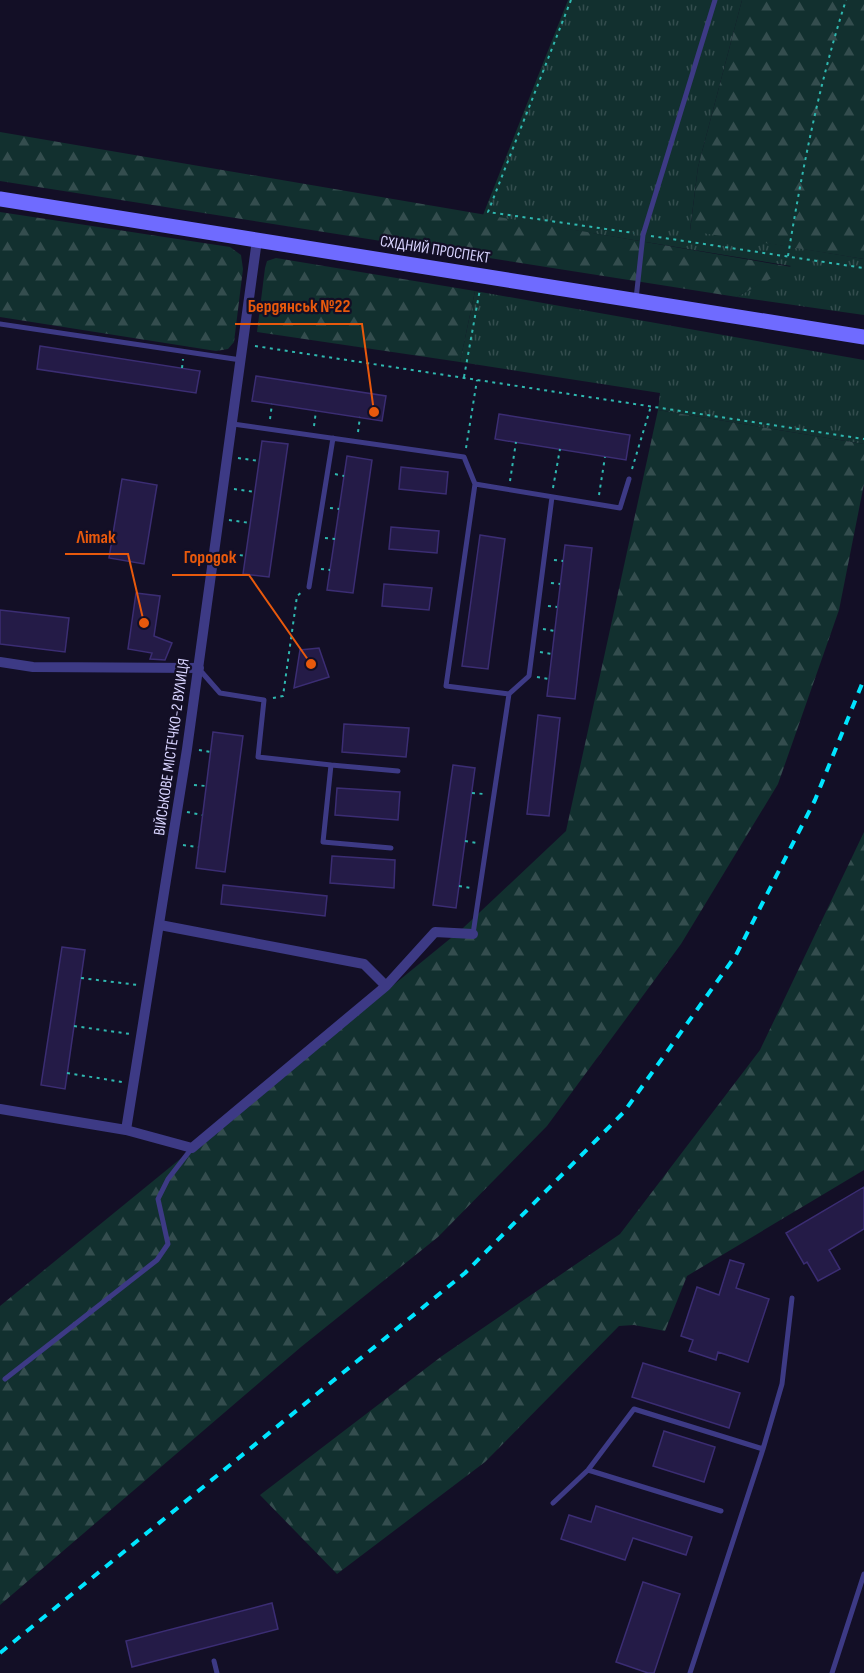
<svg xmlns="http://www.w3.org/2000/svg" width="864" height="1673" font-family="'Sofia Sans Condensed',sans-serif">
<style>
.grass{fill:url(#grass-tufts)}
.forest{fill:url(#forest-firs)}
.building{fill:#241b47;stroke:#3b2d73;stroke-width:1.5}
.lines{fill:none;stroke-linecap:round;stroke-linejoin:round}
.path{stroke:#2fb8b0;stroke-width:2;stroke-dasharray:3 4.5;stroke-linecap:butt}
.lane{stroke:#3d3a85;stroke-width:5}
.street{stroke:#3d3a85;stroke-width:10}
.secondary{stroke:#6f6bff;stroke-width:15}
.rail{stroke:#00e5ff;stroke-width:4;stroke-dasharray:9 8;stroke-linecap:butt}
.labels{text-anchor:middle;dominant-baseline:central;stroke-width:4.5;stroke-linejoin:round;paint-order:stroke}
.street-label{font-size:16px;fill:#d9d4ff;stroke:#130f26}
.leader{fill:none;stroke:#e8590c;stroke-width:2}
.callout-dot{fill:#e8590c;stroke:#130f26;stroke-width:2}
.callout-label{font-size:18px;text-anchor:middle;font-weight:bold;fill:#e8590c;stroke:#130f26;stroke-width:4.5;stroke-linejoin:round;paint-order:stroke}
</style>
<defs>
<pattern id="grass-tufts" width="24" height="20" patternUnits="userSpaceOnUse" patternTransform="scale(1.5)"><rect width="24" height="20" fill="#12302f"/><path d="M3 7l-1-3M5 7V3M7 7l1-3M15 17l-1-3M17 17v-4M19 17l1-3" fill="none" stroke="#344d4e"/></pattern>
<pattern id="forest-firs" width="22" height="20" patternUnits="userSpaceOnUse" patternTransform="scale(1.5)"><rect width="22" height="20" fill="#12302f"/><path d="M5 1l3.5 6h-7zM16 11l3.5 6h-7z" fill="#344d4e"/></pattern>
</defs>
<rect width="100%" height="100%" fill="#130f26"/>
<!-- grass -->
<path class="grass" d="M 568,0 L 742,0 L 698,167 L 690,230 L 864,259 L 864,315 L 737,297 L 791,266 L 483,215 Z
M 475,291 L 864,360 L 864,444 L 658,410 L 660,393 L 460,362 Z"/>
<!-- forest -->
<path class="forest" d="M 742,0 L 864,0 L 864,259 L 690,231 L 698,167 Z
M 0,132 L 792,267 L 737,297 L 0,181 Z
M 0,212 L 230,247 L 241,255 L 243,269 L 234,342 L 228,349 L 216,351 L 0,317 Z
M 276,258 L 475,291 L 460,362 L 257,332 L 265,268 L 267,261 Z
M 658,410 L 864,444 L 864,484 L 839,610 L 778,784 L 681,944 L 547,1126 L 438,1237 L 301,1347 L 0,1605 L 0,1306 L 462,929 L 566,831 Z
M 864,832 L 864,1170 L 687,1276 L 665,1331 L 634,1325 L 619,1326 L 485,1462 L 337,1574 L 260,1495 L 442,1356 L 620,1234 L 760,1050 Z"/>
<!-- building -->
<path class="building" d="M 40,346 L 200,371 L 196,393 L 37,369 Z
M 256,376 L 386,396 L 382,421 L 252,401 Z
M 499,414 L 630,435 L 626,460 L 495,439 Z
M 262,441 L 288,444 L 269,577 L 243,574 Z
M 347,456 L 372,460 L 353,593 L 327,590 Z
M 401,467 L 448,472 L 446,494 L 399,489 Z
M 122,479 L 157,485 L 144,564 L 109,558 Z
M 391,527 L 439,531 L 437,553 L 389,549 Z
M 480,535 L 505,539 L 488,669 L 462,666 Z
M 565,545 L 592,548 L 575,699 L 547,696 Z
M 384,584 L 432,588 L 429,610 L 382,606 Z
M 136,593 L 160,596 L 154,636 L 172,643 L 165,660 L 150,659 L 152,653 L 128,649 Z
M 0,610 L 69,618 L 65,652 L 0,644 Z
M 319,648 L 329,677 L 294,688 L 300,650 Z
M 538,715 L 560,718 L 549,816 L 527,814 Z
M 344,724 L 409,728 L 406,757 L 342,752 Z
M 213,732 L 243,736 L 225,872 L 196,868 Z
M 453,765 L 475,768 L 456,908 L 433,905 Z
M 337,788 L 400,792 L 398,820 L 335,815 Z
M 332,856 L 395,860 L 394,888 L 330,883 Z
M 223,885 L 327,896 L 325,916 L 221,904 Z
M 62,947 L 85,950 L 65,1089 L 41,1085 Z
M 864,1187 L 864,1229 L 829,1250 L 840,1269 L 818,1281 L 807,1262 L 804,1264 L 786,1233 Z
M 730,1260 L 744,1264 L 736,1288 L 769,1299 L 748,1362 L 718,1352 L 716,1360 L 689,1351 L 693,1340 L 681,1336 L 697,1287 L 719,1295 Z
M 643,1363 L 740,1393 L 729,1428 L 632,1397 Z
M 664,1431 L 715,1447 L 704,1482 L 653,1466 Z
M 596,1506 L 692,1537 L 686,1555 L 633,1538 L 625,1560 L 561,1539 L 569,1515 L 591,1522 Z
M 643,1582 L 680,1594 L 654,1673 L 648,1673 L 616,1662 Z
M 272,1603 L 278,1629 L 132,1667 L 126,1641 Z"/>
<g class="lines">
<!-- path -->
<path class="path" d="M 571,0 L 488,212 L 634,233
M 651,236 L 864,268
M 788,256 C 802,170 819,84 846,0
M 255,346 L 864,439
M 182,368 L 183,359
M 464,377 L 480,289
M 270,419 L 272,404
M 314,426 L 316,411
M 358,432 L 360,417
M 466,448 L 477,380
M 238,458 L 259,461
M 632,469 L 651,406
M 335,474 L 344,476
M 510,481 L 516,442
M 553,488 L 560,449
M 234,489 L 255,492
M 599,495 L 605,457
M 330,508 L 339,509
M 229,520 L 250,523
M 325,538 L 335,539
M 225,553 L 246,556
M 554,560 L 563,561
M 321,569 L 330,570
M 551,583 L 560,584
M 548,606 L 557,607
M 543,629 L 555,631
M 540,652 L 552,654
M 537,677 L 549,679
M 273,698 L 283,696 L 297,596 L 302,592
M 199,750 L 211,752
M 194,785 L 206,786
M 472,793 L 484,794
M 187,812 L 202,815
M 465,841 L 477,843
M 183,845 L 198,847
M 459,886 L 471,888
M 81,978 L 138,985
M 74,1026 L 130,1034
M 67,1073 L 122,1082"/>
<!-- lane -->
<path class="lane" d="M 636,299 L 643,235 L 715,0
M 0,324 L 241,360
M 233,424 L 464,457 L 475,484 L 446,686 L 509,694 L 473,934
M 475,484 L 620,508 L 629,479
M 309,587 L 333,438
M 199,669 L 220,693 L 264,700 L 258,757 L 331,765 L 323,842 L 391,848
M 509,694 L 529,676 L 552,497
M 331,765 L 398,771
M 5,1379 L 157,1260 L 168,1244 L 158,1199 L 168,1179 L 192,1148
M 588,1470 L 721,1511
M 553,1503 L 588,1470 L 634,1409 L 763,1449
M 214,1661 L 217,1673
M 690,1673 L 763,1449 L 782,1384 L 792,1298
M 832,1673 L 864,1574"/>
<!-- street -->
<path class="street" d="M 0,662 L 33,667 L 199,668
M 386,986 L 435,932 L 473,934
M 0,1109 L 126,1130 L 187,749 L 257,240
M 126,1130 L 192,1148 L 386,986 L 364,964 L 160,925"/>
<!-- secondary -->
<path class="secondary" d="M 0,199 L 864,337"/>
<!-- rail -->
<path class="rail" d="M 0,1653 L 465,1273 L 624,1112 L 736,955 L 815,800 L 864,679"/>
</g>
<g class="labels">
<!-- street labels -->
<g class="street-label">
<text transform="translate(435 250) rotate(9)">СХІДНИЙ ПРОСПЕКТ</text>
<text transform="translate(172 747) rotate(-82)">ВІЙСЬКОВЕ МІСТЕЧКО-2 ВУЛИЦЯ</text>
</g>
</g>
<!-- callouts -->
<path class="leader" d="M374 412L362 324H235M144 623L128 554H65M311 664L249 575H172"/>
<g class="callout-dot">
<circle cx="374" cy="412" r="6"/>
<circle cx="144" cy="623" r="6"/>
<circle cx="311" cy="664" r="6"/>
</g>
<g class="callout-label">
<text x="299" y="312">Бердянськ №22</text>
<text x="96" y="543">Літак</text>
<text x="210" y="563">Городок</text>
</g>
</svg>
